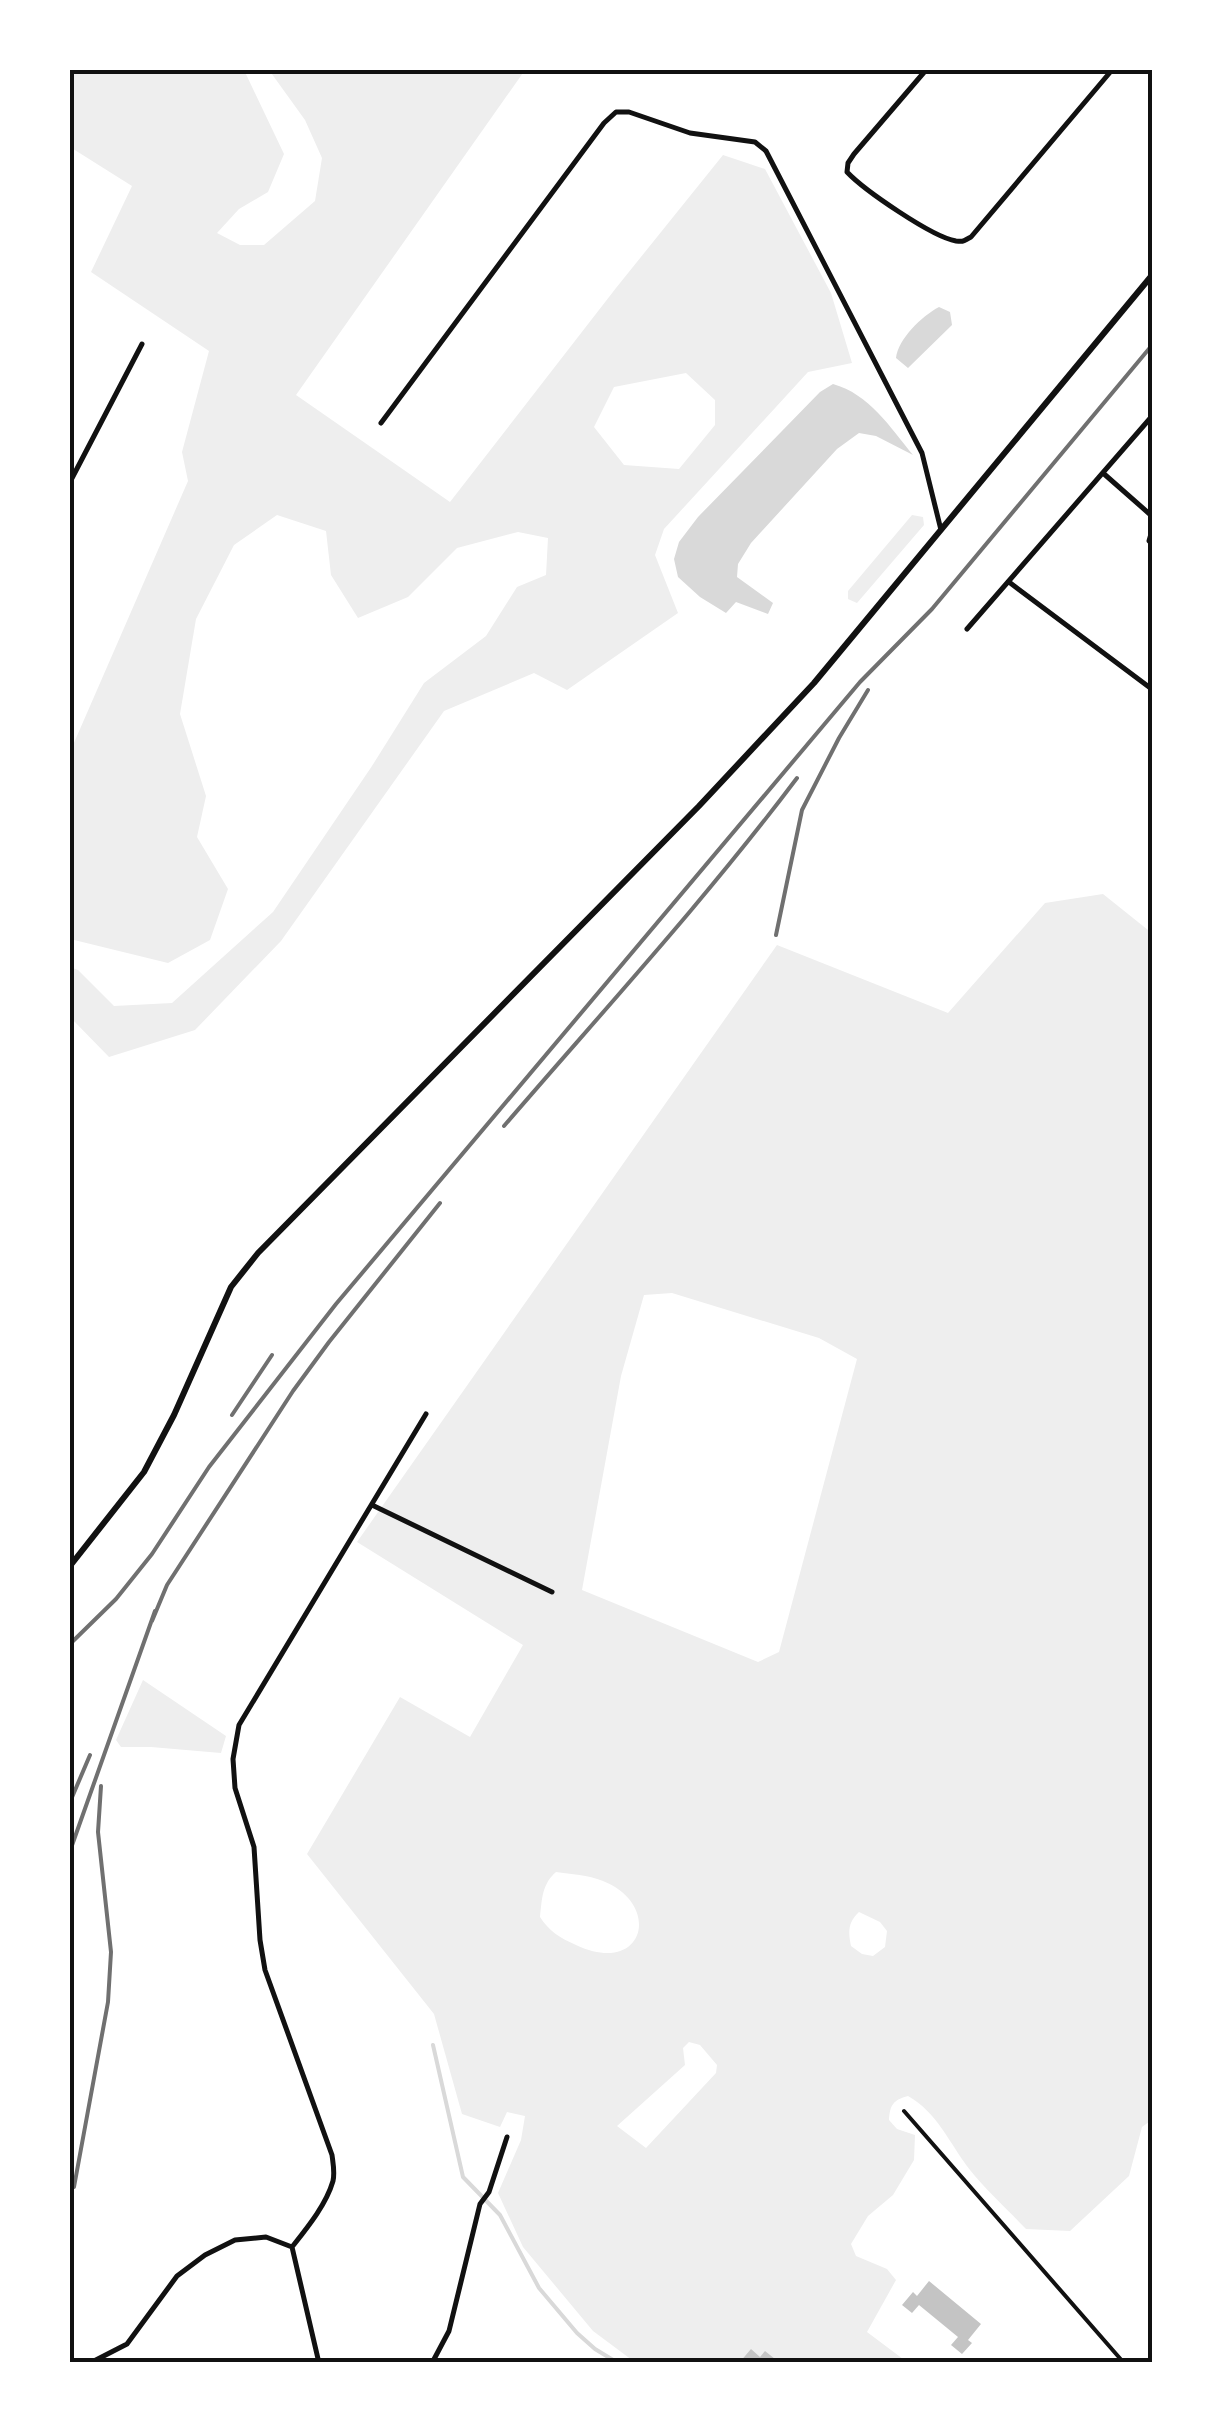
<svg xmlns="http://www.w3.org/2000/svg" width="1223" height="2433" font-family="'Roboto Condensed',sans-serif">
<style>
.green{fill:#eee;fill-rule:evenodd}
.water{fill:#d9d9d9}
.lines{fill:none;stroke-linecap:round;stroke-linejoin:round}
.stream{stroke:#d9d9d9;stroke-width:4}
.building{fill:#c4c4c4}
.pedestrian{stroke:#111;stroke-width:4}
.minor{stroke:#111;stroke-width:5}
.tertiary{stroke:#111;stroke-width:6}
.rail{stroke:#707070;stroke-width:4}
.neatline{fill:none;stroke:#111;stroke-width:4}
</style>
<rect width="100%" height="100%" fill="#fff"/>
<!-- green -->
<path class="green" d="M 70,70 L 244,70 L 284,154 L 268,192 L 239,209 L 217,233 L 240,245 L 264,245 L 315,201 L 322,158 L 305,120 L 269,70 L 525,70 L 296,395 L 450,502 L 616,288 L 723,155 L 765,169 L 831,293 L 852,363 L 808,372 L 664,529 L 655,555 L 678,613 L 567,690 L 534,673 L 444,711 L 281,941 L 195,1030 L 109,1057 L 70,1017 L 70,967 L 78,970 L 114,1006 L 172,1003 L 273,912 L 372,766 L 424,683 L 486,636 L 517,587 L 546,575 L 548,538 L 518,532 L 457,548 L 408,597 L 358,618 L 331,575 L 326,531 L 277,515 L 234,545 L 196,619 L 180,714 L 206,796 L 197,837 L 228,889 L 210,940 L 168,963 L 70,939 L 70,752 L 188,481 L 182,452 L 209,351 L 91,272 L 132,186 L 70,147 ZM 686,373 L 715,400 L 715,425 L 679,469 L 624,465 L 594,427 L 614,387 Z
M 912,515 L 923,517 L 924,525 L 857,603 L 848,599 L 848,591 Z
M 1103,894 L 1153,934 L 1153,2119 L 1142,2127 L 1129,2176 L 1070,2231 L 1026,2229 C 1008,2210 987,2191 970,2170 C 950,2144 937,2112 908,2096 C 893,2100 890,2105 889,2120 L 897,2129 L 915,2135 L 914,2160 L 893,2195 L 868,2216 L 851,2244 L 856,2256 L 887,2269 L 896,2280 L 867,2332 L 903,2359 L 899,2363 L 636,2363 L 593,2331 L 523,2247 L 498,2193 L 521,2140 L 525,2116 L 507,2112 L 500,2127 L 462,2114 L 434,2014 L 307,1854 L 400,1697 L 470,1737 L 523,1645 L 357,1542 L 777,945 L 948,1013 L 1045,903 ZM 672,1293 L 819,1338 L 857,1359 L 779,1652 L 758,1662 L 582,1590 L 621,1376 L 644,1295 ZM 556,1872 C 571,1874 588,1875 603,1881 C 663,1905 644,1977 576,1945 C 560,1938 549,1931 540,1917 C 542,1899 542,1884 556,1872 ZM 859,1912 L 880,1922 L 887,1931 L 885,1947 L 873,1956 L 862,1954 L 851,1946 C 848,1932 848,1922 859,1912 ZM 689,2042 L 700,2045 L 717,2065 L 716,2073 L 646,2148 L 617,2126 L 685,2065 L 683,2048 Z
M 143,1680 L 226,1736 L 221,1753 L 151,1747 L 121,1747 L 116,1740 Z"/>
<!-- water -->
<path class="water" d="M 939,307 L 950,312 L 952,325 L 908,368 L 896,358 C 898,339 922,316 939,307 Z
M 833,384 C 869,394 890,427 913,455 L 876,436 L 859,433 L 837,449 L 751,543 L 738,564 L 737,577 L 773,603 L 768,614 L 736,602 L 726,613 L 700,597 L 678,577 L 674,559 L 679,542 L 698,517 L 820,392 Z"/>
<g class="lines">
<!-- stream -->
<path class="stream" d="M 433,2045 L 463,2177 L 500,2215 L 539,2288 L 577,2333 L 595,2349 L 618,2363"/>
</g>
<!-- building -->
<path class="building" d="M 929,2281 L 981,2324 L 968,2340 L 972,2343 L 962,2354 L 951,2345 L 958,2337 L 919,2305 L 912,2313 L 902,2305 L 913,2292 L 917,2296 Z
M 751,2349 L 760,2357 L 765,2351 L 780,2363 L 739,2363 Z"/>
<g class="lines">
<!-- pedestrian -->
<path class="pedestrian" d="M 904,2111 L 1124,2363"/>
<!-- minor -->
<path class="minor" d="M 926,70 L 854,154 L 848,163 L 847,172 C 864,190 932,237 956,241 C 964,242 963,241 971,237 L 1112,70
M 381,423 L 604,123 L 616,112 L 629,112 L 690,133 L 755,142 L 766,151 L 922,453 L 941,530
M 1103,473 L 1153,517
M 70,482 L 142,344
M 1153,527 L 1149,541 L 1153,544
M 1009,582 L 1153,690
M 967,629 L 1153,415
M 372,1505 L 552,1592
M 292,2247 L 319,2363
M 90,2363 L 127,2344 L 177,2276 L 205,2255 L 235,2240 L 266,2237 L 292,2247 C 307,2228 326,2205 333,2181 C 335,2172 333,2163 332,2155 L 265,1970 L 260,1940 L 254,1847 L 235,1788 L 233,1759 L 239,1725 L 426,1414
M 432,2363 L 449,2331 L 480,2204 L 489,2192 L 507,2137"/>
<!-- tertiary -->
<path class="tertiary" d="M 70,1566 L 144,1472 L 174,1415 L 231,1287 L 258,1253 L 699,806 L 814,683 L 1153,274"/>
<!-- rail -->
<path class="rail" d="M 776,935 L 802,810 L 839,738 L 868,690
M 504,1126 C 603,1011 706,899 797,778
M 232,1415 L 272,1355
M 152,1621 L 167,1585 L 293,1391 L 329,1342 L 440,1203
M 70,1644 L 116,1599 L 152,1554 L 209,1467 L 336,1304 L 860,682 L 932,609 L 1153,344
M 70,1802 L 90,1755
M 70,1851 L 155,1611
M 74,2187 L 108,2002 L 111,1952 L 98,1832 L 101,1786"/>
</g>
<!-- border -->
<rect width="1223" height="2433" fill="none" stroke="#ffffff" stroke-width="145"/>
<rect x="72" y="72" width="1078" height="2288" class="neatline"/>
</svg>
